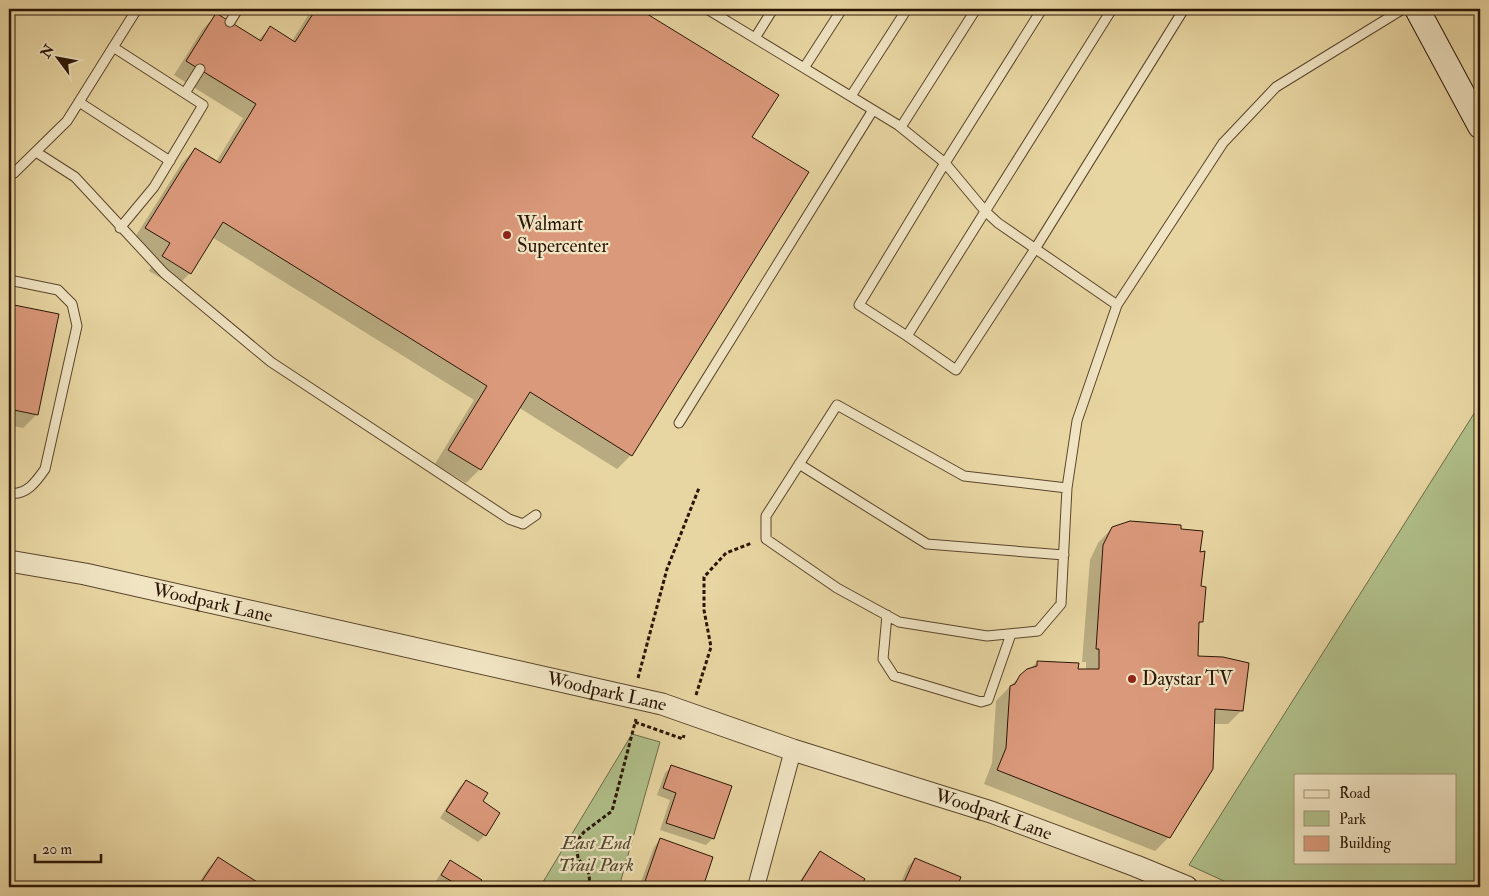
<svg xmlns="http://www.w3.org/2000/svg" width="1489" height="896" font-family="'IM FELL Double Pica',serif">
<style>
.green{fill:#b0bf89;stroke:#6d6a47;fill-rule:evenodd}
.shadow{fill:#0003}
.building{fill:#db997b;stroke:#2a1505}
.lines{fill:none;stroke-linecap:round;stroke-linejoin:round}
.service-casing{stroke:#5a452c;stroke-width:11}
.minor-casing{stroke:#5a452c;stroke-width:18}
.tertiary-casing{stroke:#5a452c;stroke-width:23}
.secondary-casing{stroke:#2a1505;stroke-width:26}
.path{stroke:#2a1505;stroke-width:3;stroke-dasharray:4 2.5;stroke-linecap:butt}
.service{stroke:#f0e4c3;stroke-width:9}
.minor{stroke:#f0e4c3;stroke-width:16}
.tertiary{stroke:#f0e4c3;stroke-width:21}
.secondary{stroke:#f0e4c3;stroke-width:24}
.poi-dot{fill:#8f2418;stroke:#f0e4c3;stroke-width:2}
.labels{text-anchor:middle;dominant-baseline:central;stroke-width:4.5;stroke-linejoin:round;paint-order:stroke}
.poi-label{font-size:19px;fill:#2a1505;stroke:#f0e4c3;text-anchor:start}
.street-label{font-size:19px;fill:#2a1505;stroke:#f0e4c3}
.park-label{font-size:19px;font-style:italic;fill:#52482d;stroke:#f0e4c3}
</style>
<rect width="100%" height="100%" fill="#e8d6a2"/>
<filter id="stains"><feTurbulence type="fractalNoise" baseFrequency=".004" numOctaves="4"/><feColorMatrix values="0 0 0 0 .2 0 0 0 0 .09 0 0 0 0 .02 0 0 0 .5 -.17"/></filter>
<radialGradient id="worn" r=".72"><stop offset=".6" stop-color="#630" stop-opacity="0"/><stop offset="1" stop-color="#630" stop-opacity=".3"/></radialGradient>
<!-- green -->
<path class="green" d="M 1480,404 L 1480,887 L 1237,887 L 1189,865 ZM 1295,775 L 1455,775 L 1455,862 L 1295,862 Z
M 632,734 L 660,742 L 619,887 L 540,887 Z"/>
<!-- shadow -->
<path class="shadow" d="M 312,9 L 637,9 L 777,96 L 751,138 L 631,455 L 617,469 L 518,407 L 480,469 L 466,483 L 435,464 L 474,400 L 212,237 L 190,273 L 176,287 L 149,271 L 157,257 L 132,242 L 182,163 L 195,149 L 216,162 L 243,118 L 174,75 L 203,29 L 216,15 L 258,40 L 270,28 L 292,41 Z
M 9,305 L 58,315 L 37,414 L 23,428 L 9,425 Z
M 1112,528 L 1179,531 L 1199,553 L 1202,621 L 1198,626 L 1197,657 L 1242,710 L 1228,724 L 1213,724 L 1169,837 L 1155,851 L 984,784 L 992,763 L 996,701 L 1021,675 L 1038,662 L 1077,670 L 1086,670 L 1086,662 L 1082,662 L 1090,560 L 1098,543 Z
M 672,766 L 713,838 L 706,845 L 660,830 L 670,800 L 657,795 L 665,773 Z
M 466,781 L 481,802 L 485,835 L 478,842 L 440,818 L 459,788 Z
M 660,840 L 712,858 L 701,887 L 639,887 L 654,847 Z
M 821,852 L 864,879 L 859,887 L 796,887 L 814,859 Z
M 218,858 L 263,887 L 196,887 L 208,869 Z
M 915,859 L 959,878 L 955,887 L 899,887 L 908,866 Z
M 451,862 L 480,880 L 476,887 L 443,887 L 435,882 L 444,869 Z"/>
<!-- building -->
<path class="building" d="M 316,9 L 639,9 L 779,95 L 752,137 L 809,172 L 632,456 L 530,392 L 481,470 L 448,450 L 487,386 L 223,222 L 191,274 L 162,256 L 170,243 L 145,228 L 195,148 L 220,163 L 256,104 L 186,61 L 216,13 L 261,41 L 270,26 L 295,42 Z
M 9,304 L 59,314 L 38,415 L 9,409 Z
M 1130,521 L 1181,525 L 1181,529 L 1203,531 L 1200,552 L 1205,551 L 1201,586 L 1206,587 L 1203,622 L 1199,622 L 1198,656 L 1223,657 L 1249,663 L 1243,711 L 1215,709 L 1213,769 L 1170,838 L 997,770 L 1006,748 L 1010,686 L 1015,684 L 1020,675 L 1027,669 L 1037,666 L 1037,661 L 1079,663 L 1078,669 L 1099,669 L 1099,649 L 1096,649 L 1103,545 L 1112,527 Z
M 671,765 L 732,786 L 714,839 L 666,823 L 676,793 L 663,788 Z
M 466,780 L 488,793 L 483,801 L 500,813 L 486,836 L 446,811 Z
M 660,838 L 713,857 L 703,887 L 643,887 Z
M 820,851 L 865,879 L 860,887 L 801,887 L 799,885 Z
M 218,857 L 265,887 L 198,887 Z
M 915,858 L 961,877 L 957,887 L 902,887 Z
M 450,860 L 482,880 L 477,887 L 461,887 L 441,875 Z"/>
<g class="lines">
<defs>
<path id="service" d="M 707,9 L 898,125 L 945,163 L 985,211 L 998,223 L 1117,305
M 1042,9 L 945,163 L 859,305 L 907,336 L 1112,9
M 230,22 L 238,9
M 755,38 L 773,9
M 113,47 L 203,105 L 154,187 L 120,228
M 804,68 L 842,9
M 185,93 L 200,69
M 851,96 L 907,9
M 79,102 L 170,161
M 901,127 L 976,9
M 36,152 L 75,177 L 164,273 L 271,362 L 509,519 L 523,524 L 536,515
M 9,174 L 14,173 L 67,121 L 137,9
M 9,280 L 58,290 L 72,304 L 77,326 L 45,469 C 36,482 26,496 9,493
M 907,336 L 956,370 L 1035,249 L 1184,9
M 679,423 L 873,110
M 799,464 L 927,544 L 1064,555
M 1067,488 L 964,476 L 837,405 L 766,516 L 766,539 L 837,588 L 899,622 L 987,636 L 1038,631 L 1061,604 L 1067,488 L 1077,421 L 1117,305 L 1223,143 L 1276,87 L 1403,9
M 887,615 L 883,659 L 894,676 L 981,702 L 988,700 L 1011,634"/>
<path id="minor" d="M 756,887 L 793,750"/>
<g id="tertiary">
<path id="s1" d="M 9,561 L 85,574 L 662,704 L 793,750 L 991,812 L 1136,866 L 1187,887"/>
</g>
<path id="secondary" d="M 1417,9 L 1480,126"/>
</defs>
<!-- service casing -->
<use href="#service" class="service-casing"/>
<!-- minor casing -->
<use href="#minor" class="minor-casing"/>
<!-- tertiary casing -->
<use href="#tertiary" class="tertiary-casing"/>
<!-- secondary casing -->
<use href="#secondary" class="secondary-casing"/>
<!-- path -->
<path class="path" d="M 638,678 L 667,569 L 699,488
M 696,695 L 711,647 L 704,610 L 704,577 L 726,553 L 752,543
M 635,722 L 683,739 L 684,735
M 590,887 L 589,874 L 578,858 L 576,842 L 584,832 L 612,811 L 636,719"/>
<!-- service -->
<use href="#service" class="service"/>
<!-- minor -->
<use href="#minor" class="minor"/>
<!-- tertiary -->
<use href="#tertiary" class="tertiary"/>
<!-- secondary -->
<use href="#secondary" class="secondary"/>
</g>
<!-- markers -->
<g class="poi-dot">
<circle cx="507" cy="235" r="5"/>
<circle cx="1132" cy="679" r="5"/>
</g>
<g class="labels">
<!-- poi labels -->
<g class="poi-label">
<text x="517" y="224">Walmart<tspan x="517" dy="22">Supercenter</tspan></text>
<text x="1142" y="679">Daystar TV</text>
</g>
<!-- street labels -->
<g class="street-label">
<text stroke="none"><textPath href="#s1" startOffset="208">Woodpark Lane</textPath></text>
<text stroke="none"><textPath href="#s1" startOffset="612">Woodpark Lane</textPath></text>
<text stroke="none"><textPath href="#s1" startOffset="1018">Woodpark Lane</textPath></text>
</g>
<!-- park labels -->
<g class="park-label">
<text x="596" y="843">East End<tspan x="596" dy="22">Trail Park</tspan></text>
</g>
</g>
<!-- margin -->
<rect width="1489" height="896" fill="none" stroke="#e8d6a2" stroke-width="30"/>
<rect x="10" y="10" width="1469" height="876" fill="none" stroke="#2a1505" stroke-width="2.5"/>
<rect x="15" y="15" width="1459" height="866" fill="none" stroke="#2a1505"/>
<!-- legend -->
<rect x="1294" y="774" width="162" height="90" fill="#f0e4c3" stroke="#a19177"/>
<rect x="1304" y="790" width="25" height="8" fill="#f0e4c3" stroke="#a19177"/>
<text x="1339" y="798" font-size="15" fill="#2a1505">Road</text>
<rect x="1304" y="811" width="25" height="15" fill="#b0bf89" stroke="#a19177"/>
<text x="1339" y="824" font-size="15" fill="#2a1505">Park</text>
<rect x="1304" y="836" width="25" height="15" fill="#db997b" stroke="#a19177"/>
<text x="1339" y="848" font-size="15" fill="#2a1505">Building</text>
<!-- north arrow -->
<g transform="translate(58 58) rotate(302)" stroke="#f0e4c3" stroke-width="4" paint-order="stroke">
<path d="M0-4L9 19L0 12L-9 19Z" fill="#2a1505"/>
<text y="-8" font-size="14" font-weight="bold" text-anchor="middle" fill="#2a1505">N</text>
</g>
<!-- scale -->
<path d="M35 854v8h66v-8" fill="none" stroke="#2a1505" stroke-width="2.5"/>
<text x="42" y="854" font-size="15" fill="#2a1505" stroke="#f0e4c3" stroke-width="4" paint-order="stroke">20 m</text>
<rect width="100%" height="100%" filter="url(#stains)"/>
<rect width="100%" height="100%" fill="url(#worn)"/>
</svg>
